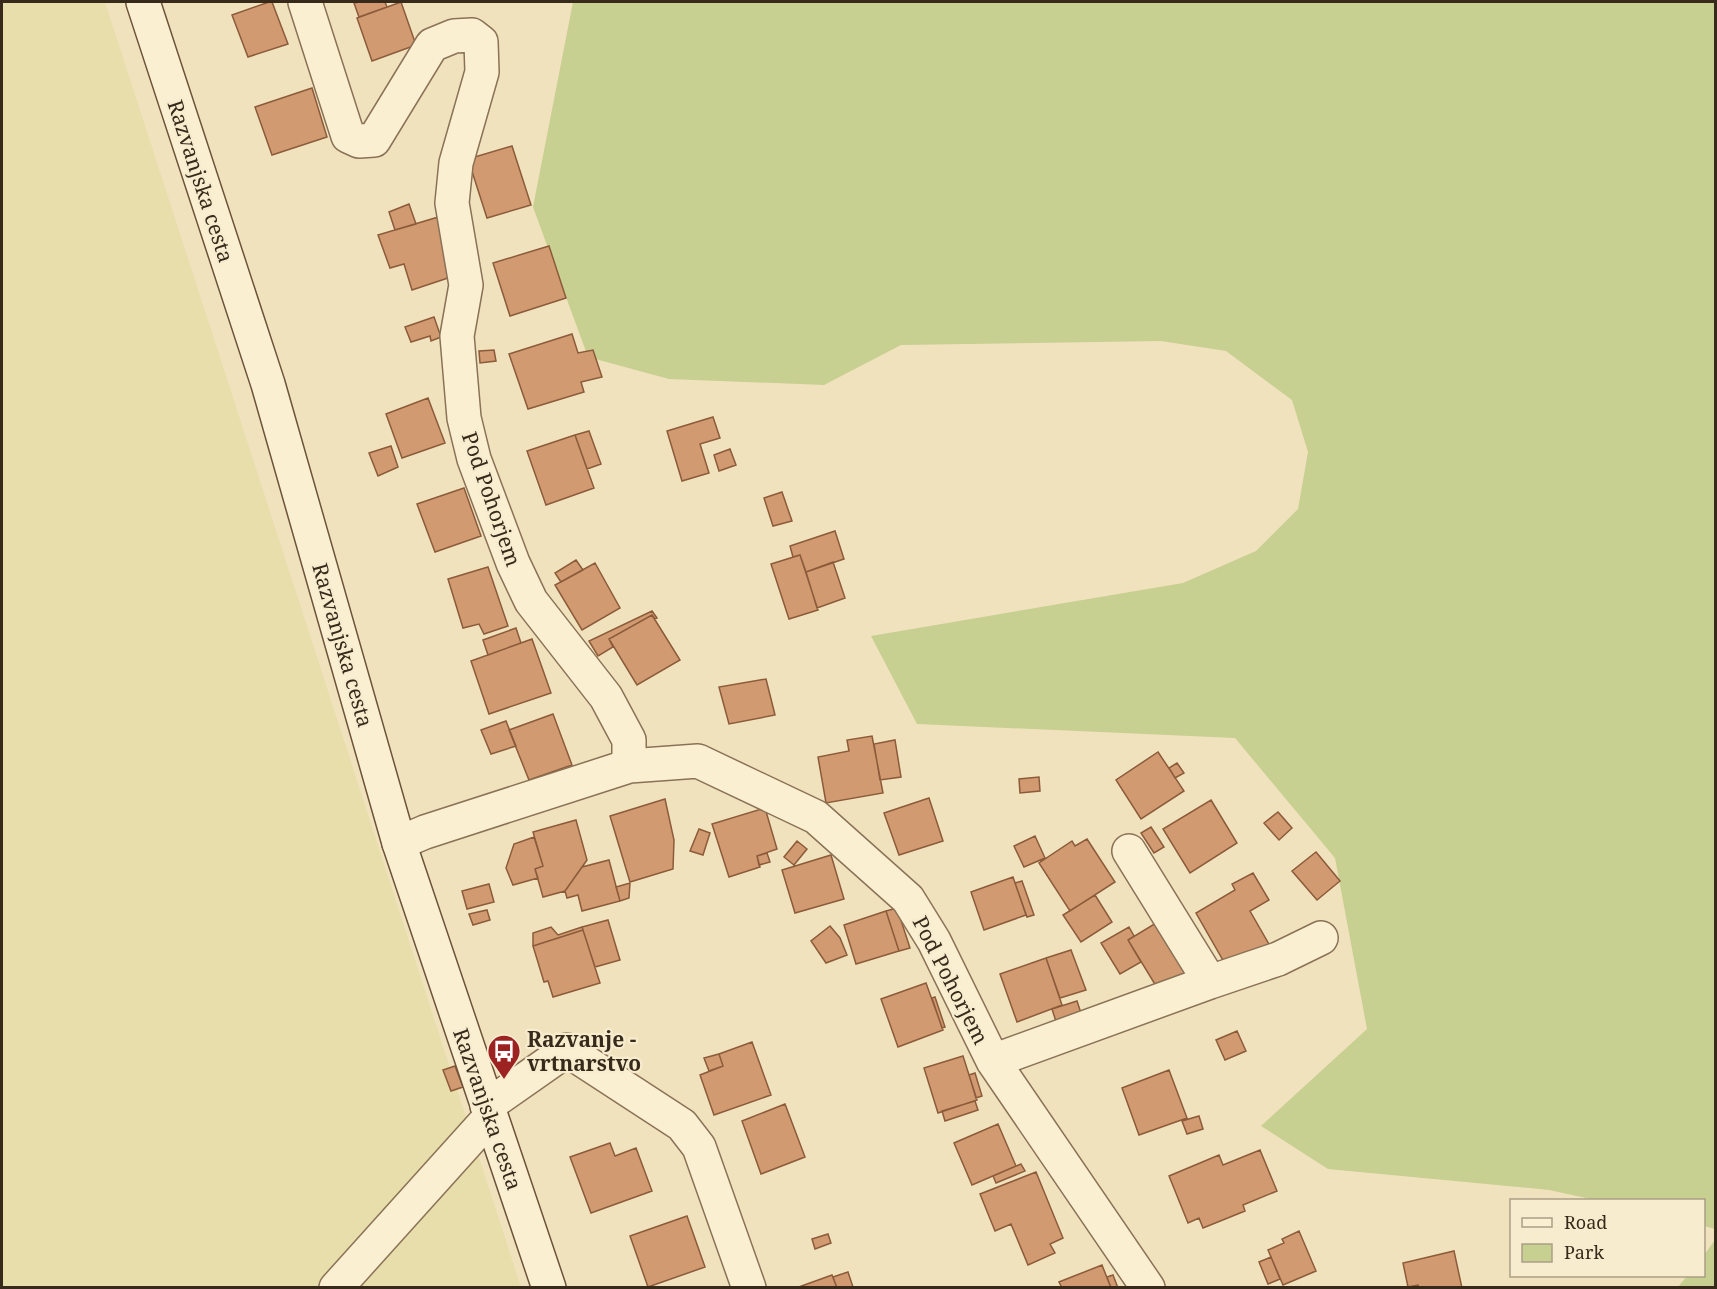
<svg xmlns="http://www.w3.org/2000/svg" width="1717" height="1289" font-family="'Noto Serif',serif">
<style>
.farmland{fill:#e7deab}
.green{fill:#c7cf91}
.building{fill:#d19a71;stroke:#8b5b3a;stroke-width:1.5}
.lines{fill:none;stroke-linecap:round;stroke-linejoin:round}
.street-casing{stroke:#8a7256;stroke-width:36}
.secondary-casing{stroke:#6c5339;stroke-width:36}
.street{stroke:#fbefd2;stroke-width:33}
.secondary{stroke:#fbefd2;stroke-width:33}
.labels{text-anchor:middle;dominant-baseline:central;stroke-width:4.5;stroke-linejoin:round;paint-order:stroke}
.street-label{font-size:21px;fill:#382a1b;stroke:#f8ecce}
.poi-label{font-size:21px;font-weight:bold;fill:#382a1b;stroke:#f8ecce;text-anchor:start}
</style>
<rect width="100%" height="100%" fill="#f1e2be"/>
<!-- farmland -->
<path class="farmland" d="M 2,2 L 105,2 L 521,1287 L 2,1288 Z"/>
<!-- green -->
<path class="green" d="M 573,2 L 1715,2 L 1715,1229 L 1704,1226 L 1704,1200 L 1595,1200 L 1549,1190 L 1328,1169 L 1261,1126 L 1367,1029 L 1335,858 L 1235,738 L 917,724 L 871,636 L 1183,583 L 1256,551 L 1298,509 L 1308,452 L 1292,400 L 1226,351 L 1161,341 L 901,345 L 824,385 L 669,379 L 588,357 L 533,207 Z
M 1715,1240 L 1715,1287 L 1678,1287 L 1687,1276 L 1704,1276 L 1704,1255 Z"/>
<!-- building -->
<path class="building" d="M 269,2 L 272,2 L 288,44 L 248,57 L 232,15 Z
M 359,2 L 385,2 L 387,7 L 359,17 L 354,3 Z
M 401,2 L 416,45 L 372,61 L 357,18 Z
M 312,88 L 327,137 L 272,155 L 255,107 Z
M 512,146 L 531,205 L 487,218 L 468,159 Z
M 409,204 L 416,224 L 395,230 L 389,212 Z
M 445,215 L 463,273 L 412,290 L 404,264 L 390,268 L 378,235 Z
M 549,246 L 566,298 L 510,316 L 493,263 Z
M 434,317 L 441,337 L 431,341 L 430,336 L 411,342 L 405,327 Z
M 572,334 L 578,353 L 593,350 L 602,377 L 581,382 L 584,392 L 528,409 L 509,354 Z
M 494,350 L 496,361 L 480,363 L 479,351 Z
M 428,398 L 445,443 L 402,458 L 386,414 Z
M 713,417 L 720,438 L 700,444 L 709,473 L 682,481 L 667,431 Z
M 589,431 L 601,464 L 587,469 L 575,435 Z
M 575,435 L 594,488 L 546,505 L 527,451 Z
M 391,446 L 398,467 L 378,476 L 369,453 Z
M 730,449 L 736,465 L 719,471 L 714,455 Z
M 464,488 L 481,536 L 435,552 L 417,504 Z
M 782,492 L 792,521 L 773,526 L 764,498 Z
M 835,531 L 844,559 L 806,572 L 800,555 L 793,557 L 790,546 Z
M 800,555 L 818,610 L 789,619 L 771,564 Z
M 576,560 L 583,570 L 561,582 L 555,573 Z
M 833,562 L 845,598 L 817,608 L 806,572 Z
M 595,563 L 620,608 L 582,630 L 555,585 Z
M 488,567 L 508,626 L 484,634 L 479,624 L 463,628 L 448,579 Z
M 652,611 L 657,618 L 655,619 L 652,615 L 609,639 L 613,647 L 598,656 L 589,641 Z
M 652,615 L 680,660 L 637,685 L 609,639 Z
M 516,628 L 521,643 L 488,655 L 483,640 Z
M 532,639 L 551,693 L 489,714 L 471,661 Z
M 766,679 L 775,715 L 729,724 L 719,687 Z
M 553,714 L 572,765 L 529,780 L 509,730 Z
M 506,721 L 516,746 L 491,754 L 481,730 Z
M 872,736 L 883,793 L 826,803 L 818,757 L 849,751 L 847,740 Z
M 895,740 L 901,777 L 880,780 L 874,744 Z
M 1158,752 L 1184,791 L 1141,819 L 1116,780 Z
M 1177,763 L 1184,773 L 1175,778 L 1169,768 Z
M 1039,777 L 1040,791 L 1020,793 L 1019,779 Z
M 929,798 L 943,841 L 899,855 L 884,813 Z
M 665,799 L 674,840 L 673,869 L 630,882 L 610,816 Z
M 1211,800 L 1237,843 L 1190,873 L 1163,829 Z
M 765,808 L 777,849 L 757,856 L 760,867 L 729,877 L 712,824 Z
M 1278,812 L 1292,828 L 1279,840 L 1264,823 Z
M 576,820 L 587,860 L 565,891 L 543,897 L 535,869 L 543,866 L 533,832 Z
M 1151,827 L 1164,847 L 1154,853 L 1141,833 Z
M 699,829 L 710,833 L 703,855 L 690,851 Z
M 1035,836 L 1045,858 L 1024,867 L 1014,846 Z
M 534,837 L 543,866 L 535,869 L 538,878 L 513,885 L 506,868 L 514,844 Z
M 1087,839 L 1115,882 L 1070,911 L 1039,863 L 1072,841 L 1075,846 Z
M 797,841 L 807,849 L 794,865 L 784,857 Z
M 1316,852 L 1340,881 L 1317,900 L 1292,871 Z
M 767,853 L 770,862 L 759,865 L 757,856 Z
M 831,855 L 844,899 L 795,913 L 782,870 Z
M 609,860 L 620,901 L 582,911 L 578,895 L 567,898 L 565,891 L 582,867 Z
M 1253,873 L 1269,900 L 1250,911 L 1270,946 L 1228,969 L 1196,913 L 1235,890 L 1232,884 Z
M 1013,877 L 1026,915 L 984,930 L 971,892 Z
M 1022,881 L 1034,915 L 1027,917 L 1015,883 Z
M 630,883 L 629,898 L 620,901 L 616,887 Z
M 489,884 L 494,902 L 467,909 L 462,891 Z
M 1095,895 L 1112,922 L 1081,942 L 1063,915 Z
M 897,908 L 910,948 L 899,951 L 886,911 Z
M 487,910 L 490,920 L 473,925 L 469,914 Z
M 886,911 L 899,951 L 856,964 L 844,925 Z
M 608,920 L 620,960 L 595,967 L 582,927 Z
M 1156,923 L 1188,973 L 1159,991 L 1128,940 Z
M 830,926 L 840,938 L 847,955 L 826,963 L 811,941 Z
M 551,927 L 558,935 L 582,927 L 583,930 L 533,946 L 533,933 Z
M 1129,927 L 1134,936 L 1128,940 L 1141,962 L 1120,974 L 1101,943 Z
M 583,930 L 600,983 L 553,997 L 548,981 L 544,982 L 533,946 Z
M 1071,950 L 1086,990 L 1060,998 L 1046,958 Z
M 1046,958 L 1062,1005 L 1017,1022 L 1000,974 Z
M 926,983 L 943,1030 L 898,1047 L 881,999 Z
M 935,997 L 945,1027 L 942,1028 L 932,998 Z
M 1077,1001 L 1084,1022 L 1059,1031 L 1052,1009 Z
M 1237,1031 L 1246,1051 L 1225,1060 L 1216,1040 Z
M 752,1042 L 771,1095 L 714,1115 L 700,1075 L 723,1066 L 719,1054 Z
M 719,1054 L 723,1066 L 709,1071 L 704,1058 Z
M 963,1056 L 977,1100 L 938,1113 L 924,1068 Z
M 455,1066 L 463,1087 L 451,1091 L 443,1070 Z
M 1169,1070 L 1187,1118 L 1139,1135 L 1122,1088 Z
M 975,1073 L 982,1096 L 976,1098 L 969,1075 Z
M 975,1101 L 978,1110 L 945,1121 L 942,1111 Z
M 785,1104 L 805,1157 L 761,1174 L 742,1121 Z
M 1199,1116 L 1203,1129 L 1187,1134 L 1182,1121 Z
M 998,1124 L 1016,1166 L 972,1185 L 954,1143 Z
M 610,1143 L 615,1156 L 636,1148 L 652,1191 L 591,1213 L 570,1157 Z
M 1260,1150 L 1277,1191 L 1243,1205 L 1245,1211 L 1203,1228 L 1199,1218 L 1188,1223 L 1169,1176 L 1219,1155 L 1223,1165 Z
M 1021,1164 L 1025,1171 L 996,1183 L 993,1176 Z
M 1036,1172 L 1063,1238 L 1050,1244 L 1055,1253 L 1028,1265 L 1011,1224 L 995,1231 L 980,1194 Z
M 687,1216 L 705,1267 L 648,1287 L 630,1236 Z
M 1299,1231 L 1316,1271 L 1283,1285 L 1268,1250 L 1284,1243 L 1282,1239 Z
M 828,1234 L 831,1243 L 815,1249 L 812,1239 Z
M 1454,1251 L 1462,1288 L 1419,1288 L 1418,1285 L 1408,1287 L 1403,1263 Z
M 1271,1257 L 1280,1279 L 1268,1284 L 1259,1262 Z
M 1102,1265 L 1111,1288 L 1062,1288 L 1059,1282 Z
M 848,1272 L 853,1287 L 837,1288 L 833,1277 Z
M 832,1275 L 837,1288 L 796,1288 Z
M 1113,1275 L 1118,1288 L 1111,1288 L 1107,1277 Z"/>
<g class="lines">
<defs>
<path id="street" d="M 305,2 L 348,136 L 359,141 L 374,140 L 432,45 L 454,36 L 472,35 L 481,42 L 482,72 L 456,163 L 452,203 L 466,285 L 457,336 L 464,418 L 474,459 L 513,563 L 531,601 L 606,697 L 629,740 L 629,766
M 399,843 L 425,832 L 629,766 L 698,761 L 816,817 L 908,899 L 934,941 L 993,1061 L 1148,1288
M 1129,851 L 1210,982
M 993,1061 L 1210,982 L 1278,959 L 1321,938
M 487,1106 L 567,1050 L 682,1125 L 699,1147 L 749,1288
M 336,1288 L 490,1117"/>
<path id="secondary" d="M 143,2 L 268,384 L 399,843 L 549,1288"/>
</defs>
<!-- street casing -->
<use href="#street" class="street-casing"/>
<!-- secondary casing -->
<use href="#secondary" class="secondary-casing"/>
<!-- street -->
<use href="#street" class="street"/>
<!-- secondary -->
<use href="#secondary" class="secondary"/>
</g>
<!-- icons -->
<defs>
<symbol id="bus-pin" viewBox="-11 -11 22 30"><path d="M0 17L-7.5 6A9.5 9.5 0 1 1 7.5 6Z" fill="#9d2222" stroke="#f8ecce"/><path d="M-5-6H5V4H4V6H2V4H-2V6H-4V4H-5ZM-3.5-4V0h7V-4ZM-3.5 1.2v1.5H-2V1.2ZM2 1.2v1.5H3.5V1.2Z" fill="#fff"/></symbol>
</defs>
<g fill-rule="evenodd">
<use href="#bus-pin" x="485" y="1032" width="38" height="52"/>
</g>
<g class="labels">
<!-- street labels -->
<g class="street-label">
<text transform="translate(201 181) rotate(72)">Razvanjska cesta</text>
<text transform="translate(492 499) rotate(71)">Pod Pohorjem</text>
<text transform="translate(343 645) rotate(74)">Razvanjska cesta</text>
<text transform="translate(951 980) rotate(63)">Pod Pohorjem</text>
<text transform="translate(488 1109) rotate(71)">Razvanjska cesta</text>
</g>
<!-- poi labels -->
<g class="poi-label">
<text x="527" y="1039">Razvanje -<tspan x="527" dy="24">vrtnarstvo</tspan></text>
</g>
</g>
<!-- border -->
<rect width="1717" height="1289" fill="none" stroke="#382a1b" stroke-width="6"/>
<!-- legend -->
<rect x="1510" y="1199" width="195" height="78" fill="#f8ecce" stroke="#ab9e86" stroke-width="1.5"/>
<rect x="1522" y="1218" width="30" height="9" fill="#fbefd2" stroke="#ab9e86" stroke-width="1.5"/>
<text x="1564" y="1229" font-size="18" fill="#382a1b">Road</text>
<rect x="1522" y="1244" width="30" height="18" fill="#c7cf91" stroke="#ab9e86" stroke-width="1.5"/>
<text x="1564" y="1259" font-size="18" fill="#382a1b">Park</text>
</svg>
